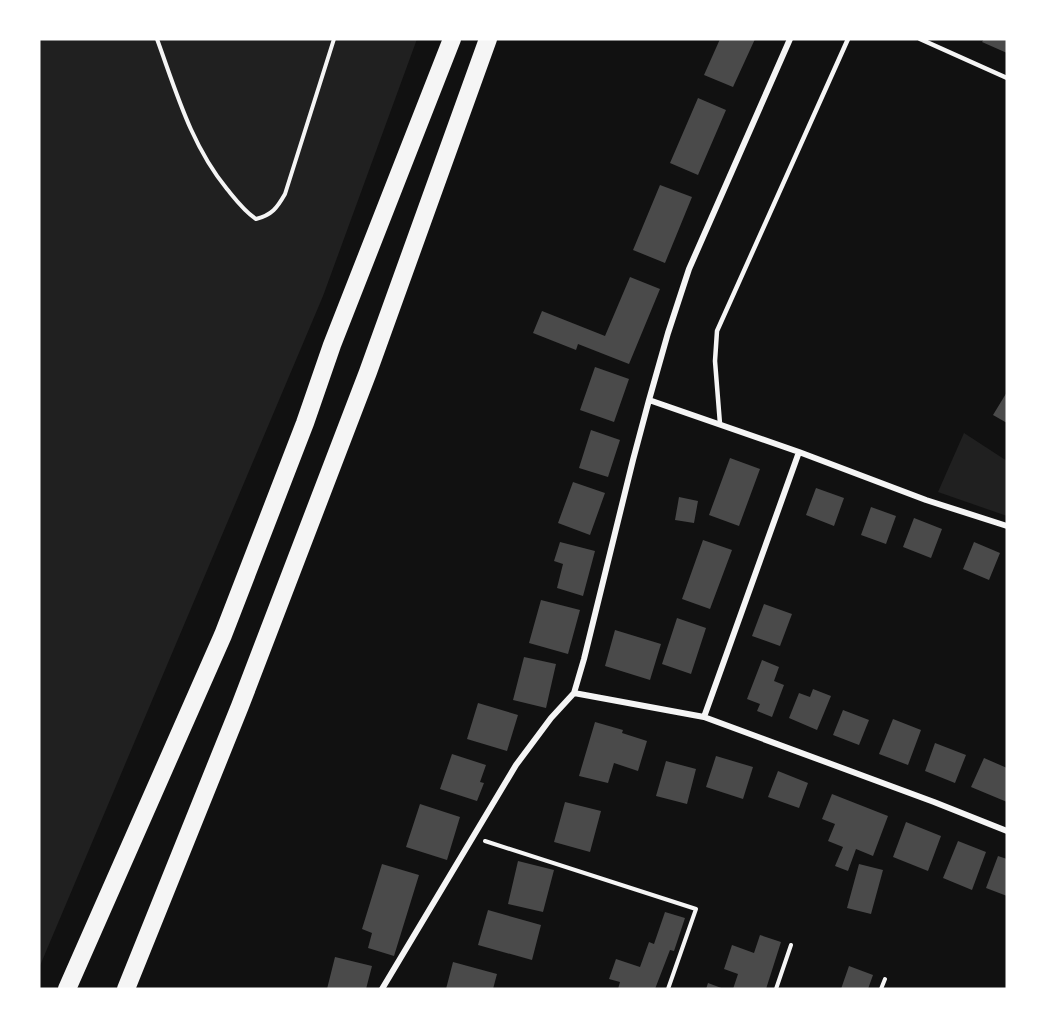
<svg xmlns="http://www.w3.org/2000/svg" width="1046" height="1028" font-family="Signika,sans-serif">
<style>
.green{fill:#202020}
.building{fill:#4a4a4a}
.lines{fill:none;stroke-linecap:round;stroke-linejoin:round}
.path{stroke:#f5f5f5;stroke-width:4}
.service{stroke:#f5f5f5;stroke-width:4.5}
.minor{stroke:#f5f5f5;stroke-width:6}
.motorway{stroke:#f5f5f5;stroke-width:18}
</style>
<rect width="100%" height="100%" fill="#111"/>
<!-- green -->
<path class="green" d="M 39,39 L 417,39 L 323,296 L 39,968 Z
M 964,433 L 1007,461 L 1007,516 L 938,492 Z"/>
<!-- building -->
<path class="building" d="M 720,39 L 755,39 L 733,87 L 704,75 Z
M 984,39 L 1007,39 L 1007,53 L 982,42 Z
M 698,98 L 726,110 L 698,175 L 670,163 Z
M 660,185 L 692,197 L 665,263 L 633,250 Z
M 630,277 L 660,289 L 629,364 L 578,344 L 576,350 L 533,333 L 542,311 L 605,336 Z
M 595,367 L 629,379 L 614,422 L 580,410 Z
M 1007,392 L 1007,423 L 993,415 Z
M 591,430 L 620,440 L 608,477 L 579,468 Z
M 730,458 L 760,469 L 739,526 L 709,515 Z
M 573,482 L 605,493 L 590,535 L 558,523 Z
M 816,488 L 844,498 L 834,526 L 806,515 Z
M 679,497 L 698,501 L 694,523 L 675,520 Z
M 871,507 L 896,516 L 886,544 L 861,535 Z
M 914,518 L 942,529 L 931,558 L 903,547 Z
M 703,540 L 732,550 L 710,609 L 682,599 Z
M 560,542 L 595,551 L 583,596 L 557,588 L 563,564 L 554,561 Z
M 974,542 L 1000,553 L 989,580 L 963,569 Z
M 541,600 L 580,610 L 568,654 L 529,643 Z
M 764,604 L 792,614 L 780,646 L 752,636 Z
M 677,618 L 706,628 L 691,674 L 662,664 Z
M 615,630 L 661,644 L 650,680 L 605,666 Z
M 524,657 L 556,664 L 546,708 L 513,700 Z
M 762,660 L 779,667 L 774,681 L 784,685 L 772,717 L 757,711 L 760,704 L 747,699 Z
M 813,689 L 831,696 L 817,730 L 789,718 L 799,693 L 810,697 Z
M 478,703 L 518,715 L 507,751 L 467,739 Z
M 843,710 L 869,720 L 859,745 L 833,735 Z
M 893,719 L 921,730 L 908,765 L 879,754 Z
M 595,722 L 623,730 L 622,733 L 647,741 L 638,771 L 614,763 L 608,783 L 579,776 Z
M 935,743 L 966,755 L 955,783 L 925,771 Z
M 452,754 L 486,765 L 480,782 L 484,783 L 477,801 L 440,789 Z
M 716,756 L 753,767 L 743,799 L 706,787 Z
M 984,758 L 1007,768 L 1007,802 L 971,787 Z
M 666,761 L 696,769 L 687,804 L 656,796 Z
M 778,771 L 808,783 L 799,808 L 768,797 Z
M 832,794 L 888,816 L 873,856 L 856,849 L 848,871 L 835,866 L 843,847 L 828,841 L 835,824 L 822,819 Z
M 565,802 L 601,811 L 590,852 L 554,842 Z
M 420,804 L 460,817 L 447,860 L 406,847 Z
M 906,822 L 941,836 L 928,871 L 893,857 Z
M 958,841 L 986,852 L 972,890 L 943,878 Z
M 998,856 L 1007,859 L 1007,896 L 986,888 Z
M 518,861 L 554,870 L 543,912 L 508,904 Z
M 382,864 L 419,875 L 394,956 L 368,948 L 372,933 L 362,929 Z
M 859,864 L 883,870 L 871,914 L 847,908 Z
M 488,910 L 541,925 L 532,960 L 478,945 Z
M 665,912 L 685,918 L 674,951 L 670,950 L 655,989 L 618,989 L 620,982 L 609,979 L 616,959 L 640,967 L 649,942 L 654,944 Z
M 760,935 L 781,942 L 766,989 L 733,989 L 738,974 L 724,969 L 732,945 L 754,953 Z
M 335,957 L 372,966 L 366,989 L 327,989 Z
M 453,962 L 497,974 L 493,989 L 446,989 Z
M 849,966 L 873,975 L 868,989 L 841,989 Z
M 708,983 L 724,989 L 706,989 Z"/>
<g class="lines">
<!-- path -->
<path class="path" d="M 157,39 C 176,91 191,145 227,189 C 236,200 244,211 256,219 C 272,215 277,208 285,194 L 334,39
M 485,841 L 696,909 L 668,989
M 776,989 L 791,945
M 881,989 L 885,979"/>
<!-- service -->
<path class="service" d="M 920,39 L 1007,78
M 720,424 L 715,361 L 717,331 L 848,39"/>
<!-- minor -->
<path class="minor" d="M 649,400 L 799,452 L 926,500 L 1007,526
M 574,693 L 704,717 L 934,802 L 1007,831
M 704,717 L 799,452
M 382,989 L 516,765 L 551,718 L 574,693 L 584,659 L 633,460 L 649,400 L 668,333 L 689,269 L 790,39"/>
<!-- motorway -->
<path class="motorway" d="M 67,989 L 223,635 L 305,423 L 332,345 L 452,39
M 126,989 L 240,706 L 368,372 L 488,39"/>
</g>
<!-- border -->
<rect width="1046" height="1028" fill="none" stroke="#ffffff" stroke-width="81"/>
</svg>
